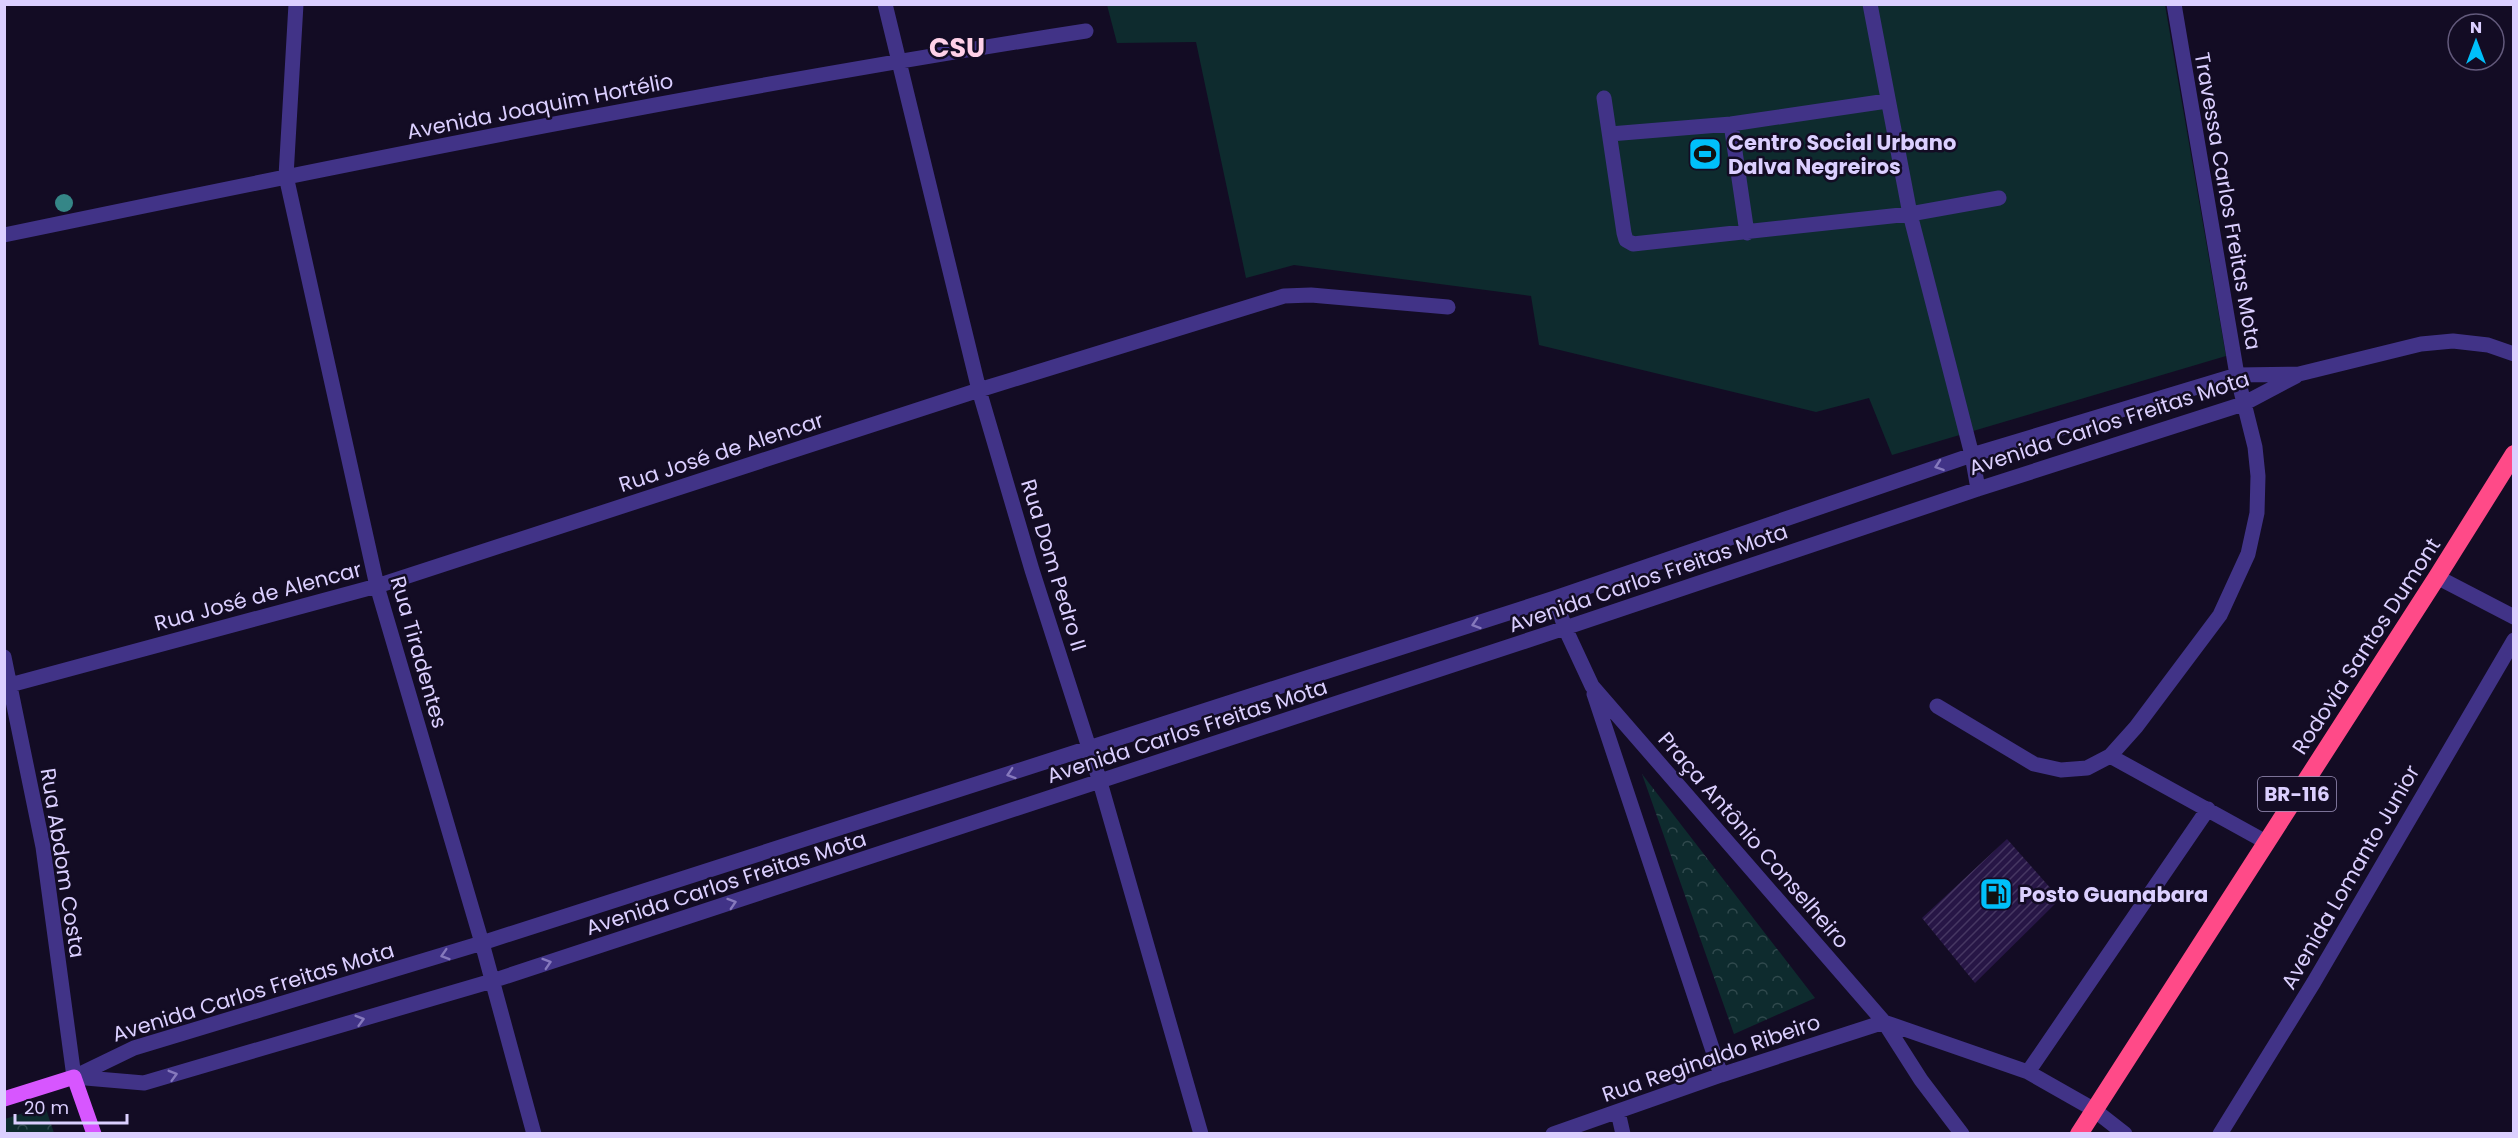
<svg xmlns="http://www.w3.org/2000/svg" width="2518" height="1138" font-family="Poppins,sans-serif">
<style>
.green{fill:#0e2b2e}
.park{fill:url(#park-crowns)}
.building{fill:url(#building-hatch)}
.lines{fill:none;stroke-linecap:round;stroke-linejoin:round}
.minor{stroke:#413387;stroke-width:15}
.major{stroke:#d756ff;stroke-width:15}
.highway{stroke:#ff4a88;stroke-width:18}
.tree{fill:#358687}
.oneway{stroke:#8679bd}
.labels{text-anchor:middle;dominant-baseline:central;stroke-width:5;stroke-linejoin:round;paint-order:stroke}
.shield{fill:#130c24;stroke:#9f94bd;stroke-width:1.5}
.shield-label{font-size:20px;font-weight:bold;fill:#dbcfff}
.street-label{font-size:21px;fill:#dbcfff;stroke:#130c24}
.poi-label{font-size:21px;font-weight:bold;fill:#dbcfff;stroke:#130c24;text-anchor:start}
.district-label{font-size:27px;font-weight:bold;fill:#ffd1e8;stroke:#130c24}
</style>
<defs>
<pattern id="park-crowns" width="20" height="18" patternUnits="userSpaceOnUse" patternTransform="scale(1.5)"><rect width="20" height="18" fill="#0e2b2e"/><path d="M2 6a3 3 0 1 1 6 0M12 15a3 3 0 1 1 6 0" fill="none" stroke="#30494d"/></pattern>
<pattern id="building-hatch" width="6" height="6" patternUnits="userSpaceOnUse" patternTransform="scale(1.5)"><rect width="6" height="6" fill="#271646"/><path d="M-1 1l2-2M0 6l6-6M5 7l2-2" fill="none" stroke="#463762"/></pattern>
</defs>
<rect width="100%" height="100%" fill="#130c24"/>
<!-- green -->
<path class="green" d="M 1107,5 L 2165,5 L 2226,356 L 1892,455 L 1869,398 L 1816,412 L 1539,345 L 1531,296 L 1294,265 L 1246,278 L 1196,42 L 1117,43 Z"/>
<!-- park -->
<path class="park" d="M 1642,774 L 1815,998 L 1734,1034 Z
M 45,1106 L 54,1133 L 5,1133 L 5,1119 Z"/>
<!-- building -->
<path class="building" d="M 2007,839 L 2060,899 L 1975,983 L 1922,918 Z"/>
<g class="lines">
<!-- minor -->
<path class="minor" d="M 296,4 L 286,176 L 377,586 L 482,943 L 534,1134
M 885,4 L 979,390 L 1032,570 L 1100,782 L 1201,1134
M 1870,4 L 1910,214 L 1972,455 L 1978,489
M 1604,98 L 1624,233 L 1626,240 L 1633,244 L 1910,214 L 1999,198
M 1731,124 L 1747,233
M 1610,134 L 1731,124 L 1887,101
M 4,235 C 364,160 724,87 1086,31
M 2437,577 L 2514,617
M 1555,598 L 1565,628 L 1592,686 L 1884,1022 L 1921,1080 L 1962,1134
M 4,657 L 43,847 L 74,1077
M 10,685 L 377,586 L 979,390 L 1284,296 L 1311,295 L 1448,307
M 1594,694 L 1721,1075
M 1937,706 L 2034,764 L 2061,770 L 2087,768 L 2110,756 L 2136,727 L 2220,615 L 2248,554 L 2257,513 L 2258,476 L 2255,447 L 2237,375 L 2174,4
M 2110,756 L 2266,842
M 1884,1022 L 2028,1072 L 2093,1109 L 2125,1134
M 2028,1072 L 2208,809
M 74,1077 L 134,1048 L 482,943 L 1555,598 L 1972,455 L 2237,375 L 2299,374 L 2421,344 L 2453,341 L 2488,345 L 2514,354
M 74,1077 L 144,1083 L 492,981 L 1565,628 L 1978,489 L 2243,404 L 2296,376
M 1618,1112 L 1623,1134
M 1553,1134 L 1721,1075 L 1884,1022
M 2220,1134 L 2314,982 L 2514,640"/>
<!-- major -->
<path class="major" d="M 4,1099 L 74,1077 L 94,1134"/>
<!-- highway -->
<path class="highway" d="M 2079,1134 L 2437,577 L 2514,454"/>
</g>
<!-- trees -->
<circle class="tree" cx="64" cy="203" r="9"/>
<!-- one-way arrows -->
<defs><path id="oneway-chevron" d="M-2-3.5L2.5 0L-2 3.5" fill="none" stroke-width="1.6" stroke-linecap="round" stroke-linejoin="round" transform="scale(1.5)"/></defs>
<g class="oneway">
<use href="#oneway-chevron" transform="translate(1939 466) rotate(161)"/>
<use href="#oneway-chevron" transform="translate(1476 624) rotate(162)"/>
<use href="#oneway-chevron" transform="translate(1011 774) rotate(162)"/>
<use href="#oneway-chevron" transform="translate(732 903) rotate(-18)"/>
<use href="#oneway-chevron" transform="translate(445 955) rotate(163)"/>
<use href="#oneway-chevron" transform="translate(547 963) rotate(-18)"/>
<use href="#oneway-chevron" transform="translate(360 1020) rotate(-16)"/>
<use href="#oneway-chevron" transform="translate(173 1075) rotate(-16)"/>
</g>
<!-- icons -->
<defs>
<symbol id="stadium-square" viewBox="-11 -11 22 22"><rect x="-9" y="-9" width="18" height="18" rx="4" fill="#00bffa" stroke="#130c24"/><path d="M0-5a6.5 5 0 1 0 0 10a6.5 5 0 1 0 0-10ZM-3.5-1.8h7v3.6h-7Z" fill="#111"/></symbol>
<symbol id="fuel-square" viewBox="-11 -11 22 22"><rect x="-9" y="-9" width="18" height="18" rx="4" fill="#00bffa" stroke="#130c24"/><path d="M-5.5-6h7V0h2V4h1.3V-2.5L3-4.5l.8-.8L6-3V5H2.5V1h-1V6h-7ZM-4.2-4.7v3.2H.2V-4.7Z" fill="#111"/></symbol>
</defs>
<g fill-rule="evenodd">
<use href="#stadium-square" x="1686" y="135" width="38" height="38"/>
<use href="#fuel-square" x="1977" y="875" width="38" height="38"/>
</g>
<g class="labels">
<!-- shield labels -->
<rect class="shield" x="2258" y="777" width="78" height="34" rx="4.5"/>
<g class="shield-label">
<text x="2297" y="794">BR-116</text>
</g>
<!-- street labels -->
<g class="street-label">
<text transform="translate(540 106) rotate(-11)">Avenida Joaquim Hortélio</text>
<text transform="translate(2228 201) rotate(80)">Travessa Carlos Freitas Mota</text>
<text transform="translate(2109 423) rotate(-18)">Avenida Carlos Freitas Mota</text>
<text transform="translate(721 452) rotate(-18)">Rua José de Alencar</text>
<text transform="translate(1054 565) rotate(73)">Rua Dom Pedro II</text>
<text transform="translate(1648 578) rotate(-19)">Avenida Carlos Freitas Mota</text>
<text transform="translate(258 596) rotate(-15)">Rua José de Alencar</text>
<text transform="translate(2366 646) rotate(-57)">Rodovia Santos Dumont</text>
<text transform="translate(419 652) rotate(74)">Rua Tiradentes</text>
<text transform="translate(1187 731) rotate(-18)">Avenida Carlos Freitas Mota</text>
<text transform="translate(1754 840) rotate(49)">Praça Antônio Conselheiro</text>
<text transform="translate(63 863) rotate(81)">Rua Abdom Costa</text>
<text transform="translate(2350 877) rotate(-60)">Avenida Lomanto Junior</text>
<text transform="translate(726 883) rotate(-18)">Avenida Carlos Freitas Mota</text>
<text transform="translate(253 992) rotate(-17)">Avenida Carlos Freitas Mota</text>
<text transform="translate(1711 1058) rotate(-19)">Rua Reginaldo Ribeiro</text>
</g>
<!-- poi labels -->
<g class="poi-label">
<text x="1728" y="142">Centro Social Urbano<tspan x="1728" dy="24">Dalva Negreiros</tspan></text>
<text x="2019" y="894">Posto Guanabara</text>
</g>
<!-- district labels -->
<g class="district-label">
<text x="957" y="47">CSU</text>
</g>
</g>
<!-- border -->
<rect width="2518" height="1138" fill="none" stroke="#dbcfff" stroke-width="12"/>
<!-- north arrow -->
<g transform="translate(2476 42)"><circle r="28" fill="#130c24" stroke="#635a7c" stroke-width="1.5"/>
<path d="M0-4.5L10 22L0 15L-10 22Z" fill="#00bffa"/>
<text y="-9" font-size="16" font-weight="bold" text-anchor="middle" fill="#dbcfff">N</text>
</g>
<!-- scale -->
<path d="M15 1114v9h112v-9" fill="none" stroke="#dbcfff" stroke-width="3"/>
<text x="24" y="1114" font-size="18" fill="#dbcfff" stroke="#130c24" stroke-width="4.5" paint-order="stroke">20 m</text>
</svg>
